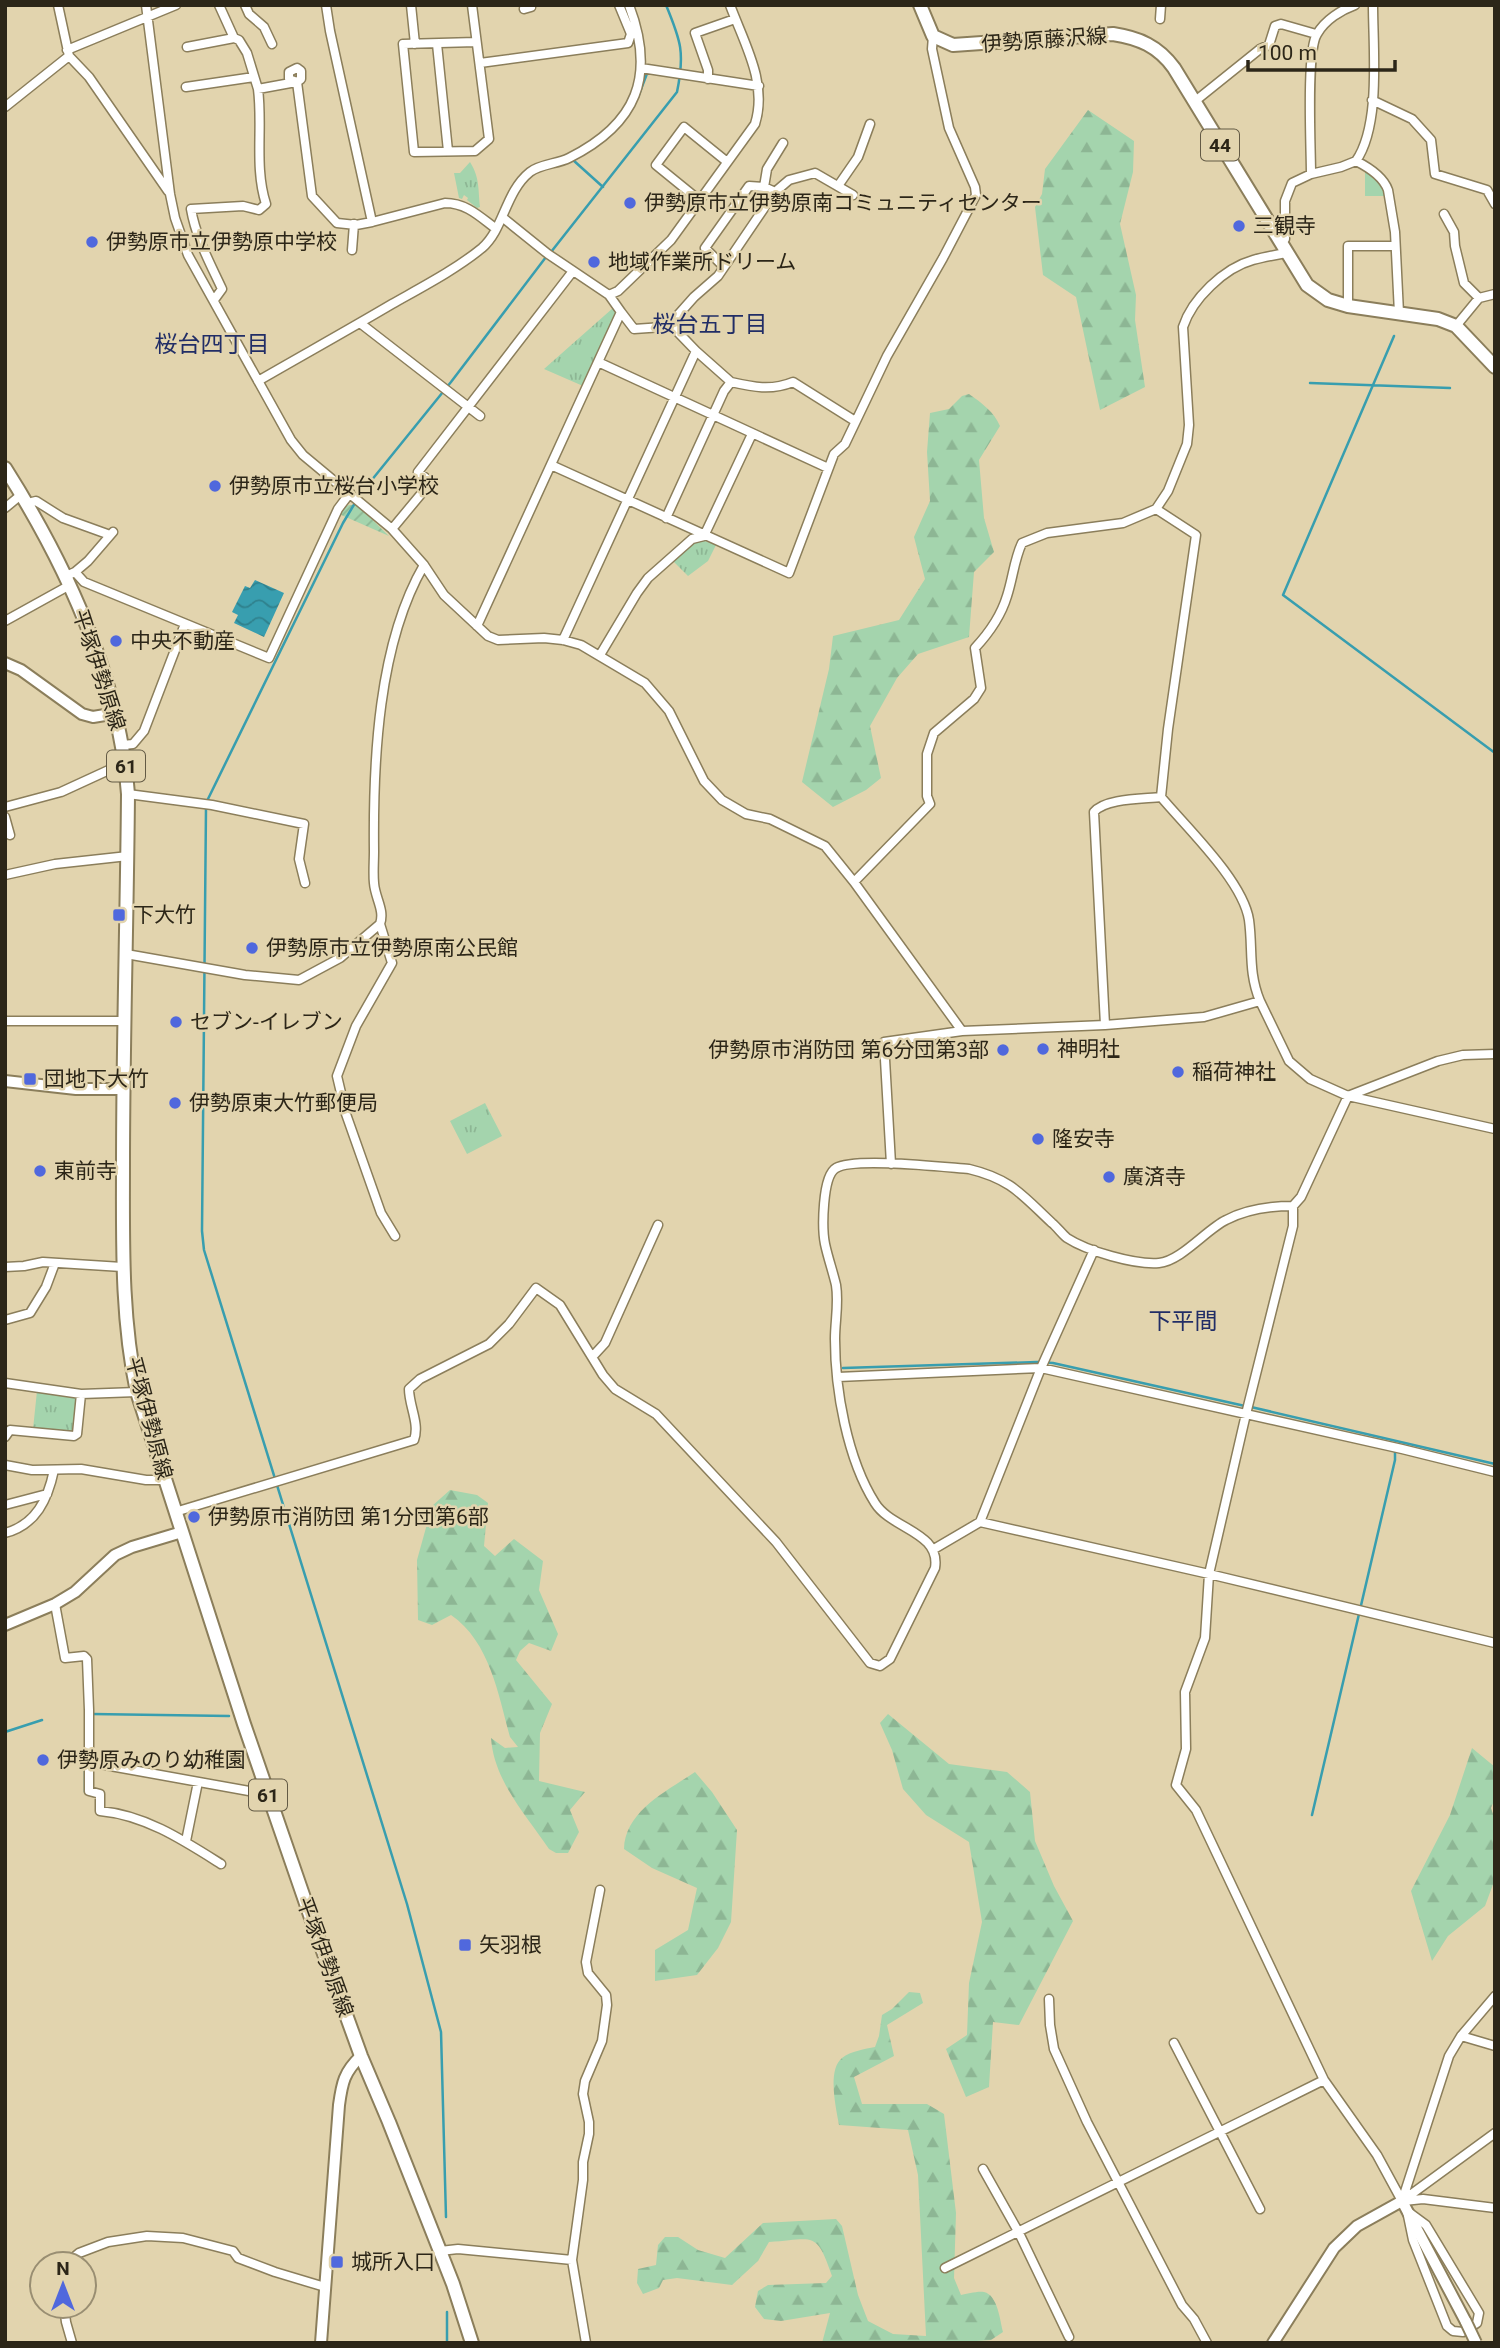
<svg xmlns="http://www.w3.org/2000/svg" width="1500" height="2348" font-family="Roboto,'Noto Sans JP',sans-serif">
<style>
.forest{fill:url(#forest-firs)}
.park{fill:url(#park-tufts)}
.garden{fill:url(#garden-furrows)}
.water{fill:url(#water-waves)}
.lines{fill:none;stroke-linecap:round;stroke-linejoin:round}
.stream{stroke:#389eaf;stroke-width:2.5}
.street-casing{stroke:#8b7e5b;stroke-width:11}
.secondary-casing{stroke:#8b7e5b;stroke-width:14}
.primary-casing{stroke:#8b7e5b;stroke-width:16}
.street{stroke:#fff;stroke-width:8}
.secondary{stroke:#fff;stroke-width:10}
.primary{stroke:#fff;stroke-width:12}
.secondary-bridge-casing{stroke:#8b7e5b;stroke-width:14;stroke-linecap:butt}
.secondary-bridge{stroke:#fff;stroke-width:10}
.poi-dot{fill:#5068dd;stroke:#e2d4ae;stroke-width:2.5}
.labels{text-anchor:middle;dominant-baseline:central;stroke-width:5;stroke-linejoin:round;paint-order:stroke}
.shield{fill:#e2d4ae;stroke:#635a45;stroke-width:2}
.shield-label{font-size:19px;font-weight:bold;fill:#2c2618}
.street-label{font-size:21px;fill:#2c2618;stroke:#e2d4ae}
.poi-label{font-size:21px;fill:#2c2618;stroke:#e2d4ae;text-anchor:start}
.neighbourhood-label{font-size:23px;fill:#212d66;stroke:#e2d4ae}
</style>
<defs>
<pattern id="forest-firs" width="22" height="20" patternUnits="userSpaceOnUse" patternTransform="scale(1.75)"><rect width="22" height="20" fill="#a4d4ad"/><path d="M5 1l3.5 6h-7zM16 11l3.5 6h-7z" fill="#8db694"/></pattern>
<pattern id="park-tufts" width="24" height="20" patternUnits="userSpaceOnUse" patternTransform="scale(1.75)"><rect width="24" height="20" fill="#a4d4ad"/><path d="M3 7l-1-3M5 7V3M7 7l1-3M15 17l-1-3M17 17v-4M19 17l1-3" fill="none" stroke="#8db694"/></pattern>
<pattern id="garden-furrows" width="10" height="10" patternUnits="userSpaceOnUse" patternTransform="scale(1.75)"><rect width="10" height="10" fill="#a4d4ad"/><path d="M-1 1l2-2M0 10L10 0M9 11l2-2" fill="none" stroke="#8db694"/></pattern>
<pattern id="water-waves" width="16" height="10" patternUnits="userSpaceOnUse" patternTransform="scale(1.75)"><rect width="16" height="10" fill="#389eaf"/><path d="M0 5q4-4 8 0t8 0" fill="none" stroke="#2f818d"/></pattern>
</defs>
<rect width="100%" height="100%" fill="#e2d4ae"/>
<!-- forest -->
<path class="forest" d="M 1088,110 L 1134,141 L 1133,172 L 1120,224 L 1136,295 L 1135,320 L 1145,387 L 1100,410 L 1076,297 L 1043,275 L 1035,207 L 1042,194 L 1045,169 Z
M 969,394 C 982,403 994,412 1000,426 L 979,460 L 984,518 L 994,552 L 974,572 L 969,637 L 918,654 L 897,678 L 870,726 L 881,778 L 866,790 L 833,807 L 802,782 L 829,669 L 833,636 L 899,620 L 925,579 L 914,537 L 930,501 L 927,452 L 930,413 L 949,409 L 962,396 Z
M 450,1490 L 477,1495 L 488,1503 L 484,1546 L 495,1556 L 514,1539 L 543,1561 L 539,1590 L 558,1634 L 551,1651 L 529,1643 L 520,1651 L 516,1660 L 552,1704 L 540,1733 L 539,1781 L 585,1792 L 570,1810 L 579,1832 L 568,1853 L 556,1853 L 549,1849 C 526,1815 494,1781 491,1738 L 505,1748 L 518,1747 L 510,1737 C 498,1694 490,1642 451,1615 L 432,1625 L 418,1620 L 417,1560 L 432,1506 Z
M 888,1714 L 949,1764 L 1007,1772 L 1030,1792 L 1035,1841 L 1054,1886 L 1073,1921 L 1019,2025 L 993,2022 L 989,2087 L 966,2097 L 946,2049 L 967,2035 L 969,1983 L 982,1922 L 969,1842 L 926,1815 L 903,1789 L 892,1750 L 880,1723 Z
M 1472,1748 L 1495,1767 L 1495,1799 L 1491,1808 L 1495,1820 L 1495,1879 L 1485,1906 L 1448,1936 L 1432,1961 L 1411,1891 L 1450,1815 Z
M 695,1772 L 712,1792 L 737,1830 L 731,1922 L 718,1948 L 697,1975 L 655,1981 L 655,1950 L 688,1930 L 697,1888 L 652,1868 L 624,1849 C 625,1811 667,1791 695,1772 Z
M 909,1992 L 920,1993 L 923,2003 L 887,2025 L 894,2056 L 854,2077 L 862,2104 L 927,2104 L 944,2114 L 956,2213 L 954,2278 L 961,2295 C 967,2294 977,2291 984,2292 C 998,2295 1000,2321 1003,2332 L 991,2340 L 948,2343 L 822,2343 L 830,2313 L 781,2321 L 764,2319 L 755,2307 L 758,2291 L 768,2285 L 826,2283 L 832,2276 C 816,2230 815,2239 769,2242 L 758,2261 L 732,2285 L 677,2278 L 663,2280 L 659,2288 L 643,2294 L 637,2283 L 638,2269 L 656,2265 L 658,2245 L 665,2237 L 678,2237 L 698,2250 L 725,2258 L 763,2223 L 836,2219 L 842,2226 L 858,2295 L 868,2321 L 893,2334 L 926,2336 L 918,2175 L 908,2130 L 839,2125 C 836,2108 827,2070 842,2058 C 851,2051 865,2049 875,2047 L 879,2036 L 882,2015 L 892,2009 Z"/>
<!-- park -->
<path class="park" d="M 470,162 C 480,178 478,189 480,207 L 477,208 L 467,200 L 468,198 L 464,195 L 462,199 L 459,198 L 454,173 L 460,173 Z
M 1368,170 L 1386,185 L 1386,196 L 1365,196 L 1365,171 Z
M 613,308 L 618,311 L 583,386 L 544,369 Z
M 702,540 L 716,545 L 708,561 L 688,576 L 672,560 L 694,542 Z
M 485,1103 L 502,1136 L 467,1154 L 450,1121 Z
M 37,1391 L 74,1396 L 77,1400 L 74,1430 L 70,1433 L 33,1429 Z"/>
<!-- garden -->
<path class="garden" d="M 349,505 L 357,505 L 389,536 L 339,514 L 343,508 Z"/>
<!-- water -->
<path class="water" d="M 255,580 L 284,593 L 264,637 L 234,623 L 238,615 L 232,612 L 245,586 L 250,588 Z"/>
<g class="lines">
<!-- stream -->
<path class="stream" d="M 638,97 L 648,71
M 574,159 L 573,160 L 603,187
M 551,252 L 677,92 C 685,53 681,41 666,5
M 1394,336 L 1283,595 L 1495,753
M 1310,383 L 1450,388
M 358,497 L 451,382 L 546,257
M 207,801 L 343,523 L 355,503
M 206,807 L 202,1231 L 204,1250 L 407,1904 L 441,2032 L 446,2217
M 843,1368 L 1037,1362 L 1053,1363 L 1245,1406
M 1251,1407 L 1495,1464
M 92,1714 L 229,1716
M 5,1732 L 42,1720
M 85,1792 L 85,1763
M 1312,1815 L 1395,1460 L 1395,1450
M 447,2343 L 447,2312"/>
<defs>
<path id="street" d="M 58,5 L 69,56 L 89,77 L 168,191
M 146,5 L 170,194 L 175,218 L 188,255 L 291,440 L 303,455 L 392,529 L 424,565 L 444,595 L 488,636 L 498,640 L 544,638 L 563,640 L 581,645 L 645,683 L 669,711 L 704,781 L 722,800 L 746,814 L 770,819 L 825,846 L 854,882 L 962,1031 L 1105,1025 L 1204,1017 L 1260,1001 L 1289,1061 L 1310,1079 L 1348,1096 L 1438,1061 L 1463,1055 L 1495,1054
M 219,5 L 234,38 L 239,40 L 247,53 L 258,89 L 296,82
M 245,5 L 249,14 L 264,27 L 272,44
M 326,5 L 330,31 L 372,222 L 445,203 C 466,203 479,216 495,228
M 411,5 L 415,44
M 472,5 L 489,139 L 475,151 L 414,152 L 403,44 L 476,42
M 1373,5 C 1373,49 1381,125 1356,161 C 1368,167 1383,176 1388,190 L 1395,232 L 1399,313
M 524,9 L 531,7 L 530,5
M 1160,19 L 1161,5
M 437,44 L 448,151
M 187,47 L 234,38
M 67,50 L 176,5
M 480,63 L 628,43 L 631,34 L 619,5
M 641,68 L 759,86
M 708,79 L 708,70 L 695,33 L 735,19
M 297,82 L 289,79 L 289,72 L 297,68 L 301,71 L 301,79 L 297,82 L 312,196 L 337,223 L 356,225 L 372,222
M 186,87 L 254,77
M 1372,100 L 1412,119 L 1431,140 L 1435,174 L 1487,190 L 1495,204
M 1194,102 L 1260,49 L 1269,45 L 1275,26 L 1281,24 L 1316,34
M 5,107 L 69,56
M 1311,174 C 1311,148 1306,51 1317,34 C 1325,20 1341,10 1355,5
M 838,186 L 858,157 L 870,124
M 775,192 L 789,180 L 815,173 L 853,195
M 699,200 L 656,165 L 684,127 L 726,161
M 1444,214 L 1454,232 L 1455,246 L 1464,283 L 1479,298
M 502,217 L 548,254 L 609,295 L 618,291 L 671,240 L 755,124 C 768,83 744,43 730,5
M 1281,243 L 1285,239 L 1285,201 L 1292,183 L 1311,174 L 1341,167 L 1356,161
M 352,250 L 354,224
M 724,267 L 705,248 L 749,186 L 764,187
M 609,295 L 621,312
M 214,300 L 222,289 C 210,263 196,238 191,209 L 243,206 L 259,210 L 266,204 C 254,167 263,127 258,89
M 1348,306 L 1348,246 L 1395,246
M 360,323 L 480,416
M 1456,326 L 1479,298 L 1495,294
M 598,362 L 621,312 L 634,329 L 663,327
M 258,381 C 303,355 348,330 392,304 C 422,287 455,270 482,248 C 504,229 505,192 530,172 C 540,164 557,164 569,158 C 637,124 656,76 629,5
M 731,382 C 753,387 771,391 793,382 L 855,421
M 551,465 L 789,573 L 834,454 L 845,444 L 887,356 L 943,258 L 976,195 L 975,187 L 949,128 L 932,49 L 933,36
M 28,503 L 36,501 L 63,518 L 110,535
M 5,508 L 22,494
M 1156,509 L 1196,535 L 1168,729 L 1161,797 C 1187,828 1243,881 1249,920 C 1253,949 1248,972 1260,1001
M 666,518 L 724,391 L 731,382 L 696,351
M 392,529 L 431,482 L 418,472 L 573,271
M 75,572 L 88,561 L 113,532
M 66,576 L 75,572 L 84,582 L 269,658 L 338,509 L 350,493
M 5,621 L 70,585
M 477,626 L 598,362 L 828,468
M 563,640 L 696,351 L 670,324 L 694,297 L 718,276 L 775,192 L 764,187 L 767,169 L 783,143
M 600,655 L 637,593 L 648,578 L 692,539 L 704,536 L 752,434
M 123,745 L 133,744 L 144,731 L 185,624
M 128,794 L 212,805 L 304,824 L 299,859 L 305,883
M 5,807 L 61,792 L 111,769 L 126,766
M 5,817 L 10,835
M 5,875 L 55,864 L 128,856
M 854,882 L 930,804 L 927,796 L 927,754 L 934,733 L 974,699 L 981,688 L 975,648 C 989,633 1001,616 1007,596 C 1013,578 1014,560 1022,543 L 1047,533 L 1123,523 L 1156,509 L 1168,491 L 1187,444 L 1189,425 L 1183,327 C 1192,299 1224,268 1253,260 C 1264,257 1275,255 1286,253
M 380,924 L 392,963 L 356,1026 L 337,1076 L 346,1114 L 381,1213 L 395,1236
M 126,954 L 245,975 L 299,980 L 340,958 L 380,924 C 385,910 375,898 374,883 C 373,873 374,862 374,851 C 373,761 378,644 424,565
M 5,1021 L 123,1021
M 1105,1025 L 1094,812 C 1105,798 1144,799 1161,797
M 891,1164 L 884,1042 L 962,1031
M 1293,1206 L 1293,1226 L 1246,1414 L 1209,1574 L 1205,1638 L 1185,1692 L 1186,1749 L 1176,1785 L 1196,1810 L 1324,2080 L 1377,2155 L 1402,2201
M 5,1267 L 24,1266 L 43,1262 L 122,1267
M 5,1320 L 30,1313 L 46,1287 L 55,1263
M 593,1356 L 605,1343 L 658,1225
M 838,1377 L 1041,1368 L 1402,1449 L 1495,1472
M 5,1383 L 81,1394 L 137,1392
M 5,1437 L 10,1430 L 74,1436 L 77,1434 L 81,1394
M 5,1465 L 32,1470 L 81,1469 L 146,1480 L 164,1480
M 5,1505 L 47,1494
M 175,1512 L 414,1440 C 420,1424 409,1406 409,1389 L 420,1379 L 489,1344 L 509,1324 L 536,1288 L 560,1305 L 603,1375 L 615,1389 L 656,1414 L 776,1542 L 870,1663 L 880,1666 L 890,1659 L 935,1568 C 941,1532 891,1529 875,1503 C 847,1459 835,1389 835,1339 C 835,1321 839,1303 836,1285 C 833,1272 828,1258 825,1244 C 822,1229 822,1176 836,1168 C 854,1157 943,1167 969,1169 C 1011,1179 1022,1195 1052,1223 C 1057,1227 1062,1234 1067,1238 C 1087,1251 1135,1265 1159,1263 C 1181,1261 1207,1229 1226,1220 C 1247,1209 1270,1206 1293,1206 L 1301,1197 L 1348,1096 L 1495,1129
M 980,1522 L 1041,1368 L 1094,1250
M 5,1533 C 36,1525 48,1499 54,1470
M 934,1549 L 980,1522 L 1209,1574 L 1495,1643
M 55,1604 L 65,1658 L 84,1656 L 87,1659 L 89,1710 L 89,1791 L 100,1794 L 100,1811 C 145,1815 183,1840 221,1864
M 88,1762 L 249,1791 L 266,1789
M 186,1841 L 198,1782
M 1049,1999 L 1050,2025 L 1054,2049 L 1087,2122 L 1182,2305 L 1194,2319 L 1207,2343
M 1461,2036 L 1495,2046
M 1174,2043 L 1260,2209
M 983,2169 L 1019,2233 L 1069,2337
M 1402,2201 L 1449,2056 L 1461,2036 L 1495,1996
M 1402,2201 L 1495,2133
M 1404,2201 L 1423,2199 L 1495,2208
M 1407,2211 L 1426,2225 L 1479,2313 L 1477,2323 L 1463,2332 L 1453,2331 L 1447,2326 L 1413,2240 Z
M 440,2251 L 458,2249 L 572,2260
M 66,2264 L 79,2253 L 108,2242 L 147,2236 L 183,2238 L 233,2251 L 238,2258 L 275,2272 L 325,2287
M 945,2268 L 1324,2080
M 64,2306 L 66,2322 L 72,2343
M 586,2343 L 572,2260 L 583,2180 L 583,2162 L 589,2134 L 589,2122 L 583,2094 L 585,2081 L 602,2041 L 607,2005 L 606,1995 L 588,1973 L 586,1962 L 600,1890"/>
<path id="secondary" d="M 5,663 L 21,670 L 82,714 L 93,717 L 117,713
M 5,1081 L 76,1089 L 123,1089
M 5,1625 L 55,1604 L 75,1592 L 115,1555 L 132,1547 L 182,1532
M 321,2343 L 339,2105 C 342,2083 344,2072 361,2056
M 1273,2343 L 1334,2248 L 1357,2226 L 1402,2201 L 1466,2322"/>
<path id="primary" d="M 920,5 L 933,36 L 953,45 L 1113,34 C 1139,38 1158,46 1174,68 L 1307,285 L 1328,300 L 1348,306 L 1438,319 L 1456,326 L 1495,367
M 5,468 C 67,566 119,677 128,794 C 127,918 123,1041 123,1165 C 123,1241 121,1317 137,1392 L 244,1724 L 311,1918 L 361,2056 L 389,2122 L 453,2284 L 472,2343"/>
</defs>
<!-- street casing -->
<use href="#street" class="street-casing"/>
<!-- secondary casing -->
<use href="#secondary" class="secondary-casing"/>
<!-- primary casing -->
<use href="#primary" class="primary-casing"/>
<!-- street -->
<use href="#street" class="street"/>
<!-- secondary -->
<use href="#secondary" class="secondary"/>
<!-- primary -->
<use href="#primary" class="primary"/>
<defs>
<path id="secondary-bridge" d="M 1466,2322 L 1476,2343"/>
</defs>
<!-- secondary-bridge casing -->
<use href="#secondary-bridge" class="secondary-bridge-casing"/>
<!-- secondary-bridge -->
<use href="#secondary-bridge" class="secondary-bridge"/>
</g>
<!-- markers -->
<g class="poi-dot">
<circle cx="630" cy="203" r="7"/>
<circle cx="1239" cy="226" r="7"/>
<circle cx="92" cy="242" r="7"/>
<circle cx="594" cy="262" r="7"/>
<circle cx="215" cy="486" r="7"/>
<circle cx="116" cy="641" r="7"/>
<rect x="112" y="908" width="14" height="14" rx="3.5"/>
<circle cx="252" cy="948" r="7"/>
<circle cx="176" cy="1022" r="7"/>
<circle cx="1043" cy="1049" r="7"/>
<circle cx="1003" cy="1050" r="7"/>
<circle cx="1178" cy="1072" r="7"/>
<rect x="23" y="1072" width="14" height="14" rx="3.5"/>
<circle cx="175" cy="1103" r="7"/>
<circle cx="1038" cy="1139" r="7"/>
<circle cx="40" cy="1171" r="7"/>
<circle cx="1109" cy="1177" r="7"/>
<circle cx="194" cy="1517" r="7"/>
<circle cx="43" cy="1760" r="7"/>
<rect x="458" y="1938" width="14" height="14" rx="3.5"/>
<rect x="330" y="2255" width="14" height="14" rx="3.5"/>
</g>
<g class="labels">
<!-- shield labels -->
<g class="shield">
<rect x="1201" y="129.5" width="38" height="31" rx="5"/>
<rect x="107" y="750.5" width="38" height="31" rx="5"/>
<rect x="249" y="1779.5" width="38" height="31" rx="5"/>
</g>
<g class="shield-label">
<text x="1220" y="145">44</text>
<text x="126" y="766">61</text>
<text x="268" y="1795">61</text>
</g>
<!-- street labels -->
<g class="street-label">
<text transform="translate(1044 40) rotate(-4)">伊勢原藤沢線</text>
<text transform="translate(99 670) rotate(72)">平塚伊勢原線</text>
<text transform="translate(149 1418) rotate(75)">平塚伊勢原線</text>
<text transform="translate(325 1957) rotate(70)">平塚伊勢原線</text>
</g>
<!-- poi labels -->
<g class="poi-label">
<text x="644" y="203">伊勢原市立伊勢原南コミュニティセンター</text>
<text x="1253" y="226">三観寺</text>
<text x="106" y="242">伊勢原市立伊勢原中学校</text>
<text x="608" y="262">地域作業所ドリーム</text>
<text x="229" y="486">伊勢原市立桜台小学校</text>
<text x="130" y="641">中央不動産</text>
<text x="133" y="915">下大竹</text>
<text x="266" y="948">伊勢原市立伊勢原南公民館</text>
<text x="190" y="1022">セブン-イレブン</text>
<text x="1057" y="1049">神明社</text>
<text x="989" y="1050" text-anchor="end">伊勢原市消防団 第6分団第3部</text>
<text x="1192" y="1072">稲荷神社</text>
<text x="44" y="1079">団地下大竹</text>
<text x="189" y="1103">伊勢原東大竹郵便局</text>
<text x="1052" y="1139">隆安寺</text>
<text x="54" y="1171">東前寺</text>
<text x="1123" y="1177">廣済寺</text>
<text x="208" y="1517">伊勢原市消防団 第1分団第6部</text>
<text x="57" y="1760">伊勢原みのり幼稚園</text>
<text x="479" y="1945">矢羽根</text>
<text x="351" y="2262">城所入口</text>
</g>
<!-- neighbourhood labels -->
<g class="neighbourhood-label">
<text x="710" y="324">桜台五丁目</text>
<text x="212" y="344">桜台四丁目</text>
<text x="1183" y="1321">下平間</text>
</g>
</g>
<!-- border -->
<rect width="1500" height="2348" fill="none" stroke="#2c2618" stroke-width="14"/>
<!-- north arrow -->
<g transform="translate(63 2285)"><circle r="33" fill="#e2d4ae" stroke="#998e72" stroke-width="2"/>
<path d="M0-5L12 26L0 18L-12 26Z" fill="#5068dd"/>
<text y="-10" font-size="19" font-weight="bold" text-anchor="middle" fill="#2c2618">N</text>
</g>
<!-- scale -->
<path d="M1248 60v10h147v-10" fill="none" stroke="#2c2618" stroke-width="3.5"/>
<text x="1258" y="60" font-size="21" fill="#2c2618" stroke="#e2d4ae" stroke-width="5" paint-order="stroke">100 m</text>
</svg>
